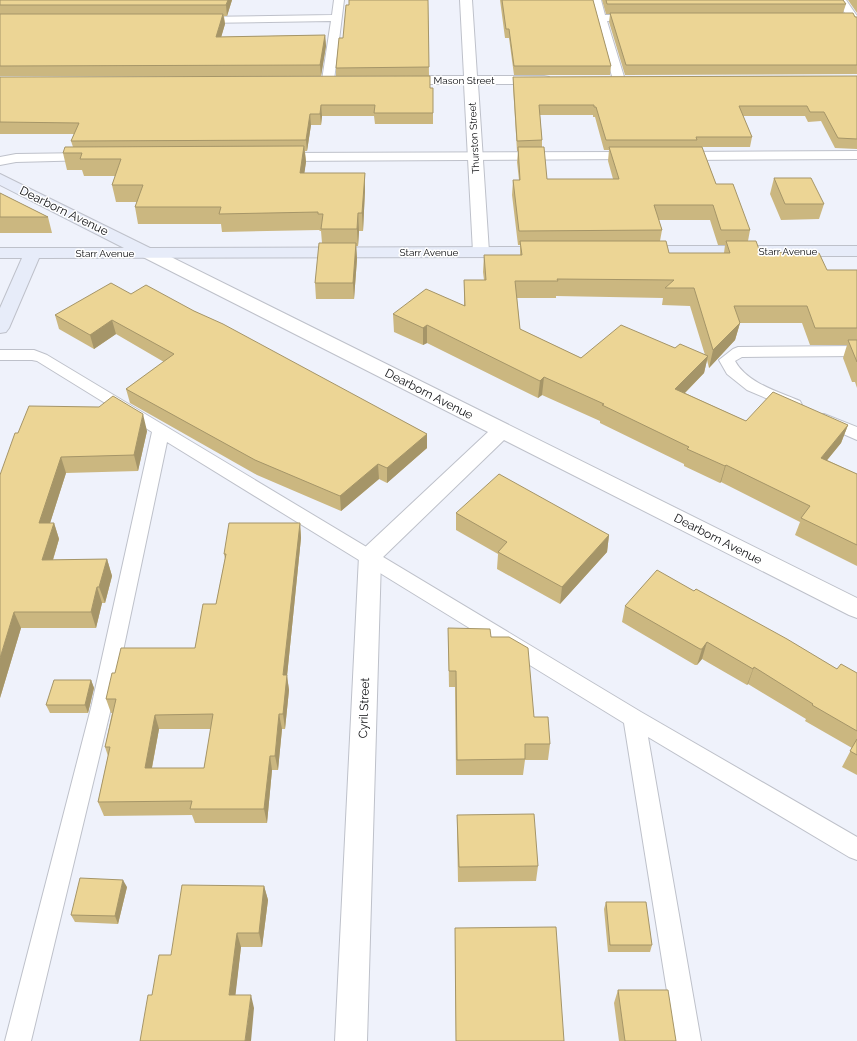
<svg xmlns="http://www.w3.org/2000/svg" width="857" height="1041" font-family="Raleway,sans-serif">
<style>
.lines{fill:none;stroke-linecap:round;stroke-linejoin:round}
.lane-casing{stroke:#bec1ca;stroke-width:2}
.street-casing{stroke:#bec1ca;stroke-width:2}
.secondary-casing{stroke:#bec1ca;stroke-width:2}
.lane{fill:#fff;fill-rule:evenodd}
.street{fill:#fff;fill-rule:evenodd}
.secondary{fill:#e7ecf9;fill-rule:evenodd}
.wall{fill:#cbb780;fill-rule:evenodd}
.shaded-wall{fill:#a59568}
.building{fill:#ecd595;stroke:#a59568;fill-rule:evenodd}
.labels{text-anchor:middle;dominant-baseline:central;stroke-width:3;stroke-linejoin:round;paint-order:stroke}
.far-street-label{font-size:10px;fill:#0c0d10;stroke:#fff}
.street-label{font-size:12px;fill:#0c0d10;stroke:#fff}
</style>
<rect width="100%" height="100%" fill="#eff2fb"/>
<g class="lines">
<defs>
<path id="lane" d="M 334,0 L 344,0 L 334,80 L 328,83 L 322,80 L 331,21 L 201,23 L 196,20 L 201,17 L 332,15 Z
M 591,0 L 601,0 L 605,15 L 633,15 L 638,18 L 633,21 L 607,21 L 625,80 L 623,82 L 619,83 L 613,80 Z
M 836,0 L 846,0 L 857,16 L 857,26 L 853,25 Z
M 857,151 L 857,159 L 682,160 L 678,159 L 676,156 L 678,153 L 682,152 Z
M 632,152 L 636,153 L 638,156 L 636,159 L 282,161 L 278,160 L 276,157 L 278,154 L 282,153 Z
M 88,153 L 92,154 L 94,157 L 92,160 L 16,162 L 0,165 L 0,157 L 16,154 Z
M 857,346 L 857,356 L 742,357 L 735,361 C 747,383 779,392 800,401 L 802,405 L 800,409 L 794,410 L 747,390 L 727,374 L 719,360 L 733,349 L 738,347 Z
M 0,350 L 34,350 L 47,355 L 641,712 L 857,837 L 857,860 L 849,857 L 648,737 L 701,1041 L 675,1041 L 624,723 L 167,442 L 111,708 L 31,1041 L 5,1041 L 91,708 L 152,432 L 37,361 L 32,360 L 0,360 Z
M 824,414 L 857,427 L 857,440 L 818,423 L 816,419 L 818,415 Z"/>
<path id="street" d="M 460,0 L 472,0 L 477,76 L 544,76 L 549,77 L 551,80 L 549,83 L 544,84 L 478,84 L 489,252 L 487,256 L 481,257 L 475,256 L 473,252 L 464,84 L 400,84 L 395,83 L 393,80 L 395,77 L 400,76 L 464,76 Z
M 149,248 L 155,249 L 857,598 L 857,618 L 849,615 L 504,440 L 381,559 L 367,1041 L 335,1041 L 359,556 L 362,550 L 488,432 L 143,257 L 141,253 L 143,249 Z"/>
<path id="secondary" d="M 0,174 L 150,248 L 549,247 L 555,248 L 557,252 L 555,256 L 549,257 L 39,258 L 9,328 L 6,332 L 0,333 L 0,308 L 22,258 L 0,258 L 0,248 L 124,248 L 0,185 Z
M 639,246 L 857,246 L 857,256 L 639,256 L 633,255 L 631,251 L 633,247 Z"/>
</defs>
<!-- lane casing -->
<use href="#lane" class="lane-casing"/>
<!-- street casing -->
<use href="#street" class="street-casing"/>
<!-- secondary casing -->
<use href="#secondary" class="secondary-casing"/>
<!-- lane -->
<use href="#lane" class="lane"/>
<!-- street -->
<use href="#street" class="street"/>
<!-- secondary -->
<use href="#secondary" class="secondary"/>
</g>
<!-- wall -->
<path class="wall" d="M 0,0 L 232,0 L 227,16 L 224,16 L 225,24 L 221,37 L 325,35 L 326,46 L 321,76 L 0,76 Z
M 428,0 L 429,76 L 336,76 L 336,68 L 343,38 Z
M 500,0 L 593,0 L 611,66 L 610,75 L 514,75 L 509,38 L 505,38 Z
M 602,0 L 843,0 L 846,4 L 843,13 L 857,17 L 857,74 L 625,75 L 609,22 L 610,14 L 606,14 Z
M 848,0 L 857,0 L 857,13 Z
M 857,76 L 857,149 L 835,148 L 821,121 L 808,122 L 805,116 L 743,116 L 752,137 L 750,147 L 702,147 L 716,184 L 750,230 L 748,241 L 760,252 L 827,270 L 857,270 L 857,388 L 855,382 L 852,382 L 843,358 L 847,345 L 810,345 L 802,323 L 740,323 L 735,340 L 709,368 L 707,360 L 704,373 L 685,393 L 746,421 L 848,425 L 841,443 L 827,460 L 857,474 L 857,566 L 795,535 L 800,522 L 721,482 L 720,483 L 684,466 L 684,464 L 600,423 L 600,421 L 542,395 L 538,398 L 427,343 L 423,345 L 394,332 L 393,314 L 464,306 L 464,280 L 484,280 L 483,272 L 484,255 L 520,255 L 520,245 L 518,245 L 512,195 L 513,180 L 519,180 L 517,162 L 518,151 L 517,151 L 513,86 L 513,77 ZM 540,115 L 593,115 L 593,117 L 595,117 L 604,150 L 609,150 L 608,161 L 613,179 L 547,179 L 542,147 L 542,140 ZM 659,220 L 710,220 L 718,245 L 725,245 L 724,253 L 669,253 L 660,241 L 662,230 ZM 556,296 L 663,298 L 662,305 L 690,306 L 705,355 L 675,348 L 581,358 L 520,329 L 517,298 L 556,298 Z
M 0,77 L 433,88 L 433,124 L 375,124 L 374,116 L 322,116 L 321,125 L 311,125 L 307,151 L 305,151 L 306,162 L 304,173 L 365,173 L 365,190 L 363,231 L 359,231 L 358,246 L 356,246 L 357,259 L 354,299 L 316,299 L 315,283 L 322,243 L 321,231 L 320,231 L 319,230 L 222,232 L 221,224 L 138,224 L 135,207 L 137,202 L 116,202 L 112,185 L 115,176 L 84,176 L 82,170 L 67,170 L 63,153 L 73,147 L 71,141 L 74,134 L 0,134 Z
M 774,178 L 824,204 L 819,219 L 781,220 L 770,194 Z
M 0,193 L 48,217 L 52,233 L 0,233 Z
M 131,294 L 194,311 L 427,434 L 427,448 L 387,483 L 379,479 L 341,511 L 257,475 L 130,403 L 126,389 L 164,362 L 116,334 L 94,349 L 59,329 L 55,315 Z
M 147,431 L 138,471 L 66,473 L 50,523 L 54,523 L 59,539 L 53,560 L 107,559 L 112,576 L 105,603 L 102,603 L 96,628 L 21,628 L 0,698 L 18,433 Z
M 456,513 L 609,535 L 607,552 L 560,604 L 497,569 L 498,554 L 456,530 Z
M 300,523 L 301,538 L 287,676 L 289,690 L 285,729 L 282,729 L 278,770 L 272,770 L 267,823 L 195,823 L 192,815 L 104,816 L 98,802 L 108,756 L 105,747 L 112,713 L 111,713 L 106,699 L 115,673 L 195,648 L 216,604 L 225,559 L 224,554 ZM 159,729 L 211,729 L 204,768 L 152,768 Z
M 694,591 L 837,669 L 857,673 L 857,775 L 842,767 L 852,748 L 805,721 L 806,719 L 748,684 L 747,685 L 702,659 L 697,665 L 695,665 L 622,622 L 625,606 Z
M 448,628 L 491,637 L 534,717 L 550,744 L 548,760 L 525,760 L 523,775 L 456,775 L 455,687 L 449,687 Z
M 91,680 L 94,688 L 88,713 L 50,713 L 46,705 Z
M 457,815 L 538,866 L 536,881 L 458,882 L 457,830 Z
M 264,886 L 268,900 L 262,947 L 241,947 L 235,995 L 254,1008 L 171,955 Z
M 127,887 L 118,924 L 75,922 L 71,915 Z
M 606,902 L 652,945 L 650,952 L 608,952 L 604,909 Z
M 455,928 L 564,1041 L 456,1041 L 455,942 Z
M 618,990 L 676,1041 L 619,1041 L 614,1003 Z"/>
<!-- shaded-wall -->
<path class="shaded-wall" d="M 228,0 L 232,0 L 227,16 L 226,5 Z
M 223,14 L 225,24 L 218,48 L 216,37 Z
M 325,35 L 326,46 L 321,76 L 320,65 Z
M 321,105 L 322,116 L 321,125 L 320,114 Z
M 310,114 L 311,125 L 307,151 L 306,140 Z
M 304,146 L 306,162 L 302,190 L 300,173 Z
M 365,173 L 365,190 L 363,231 L 362,213 Z
M 358,213 L 359,231 L 358,246 L 357,229 Z
M 356,243 L 357,259 L 354,299 L 353,283 Z
M 112,320 L 116,334 L 94,349 L 90,335 Z
M 740,323 L 735,340 L 709,368 L 713,350 Z
M 427,325 L 427,343 L 423,345 L 423,328 Z
M 708,356 L 704,373 L 672,406 L 675,389 Z
M 544,377 L 542,395 L 538,398 L 540,381 Z
M 143,414 L 147,431 L 138,471 L 134,455 Z
M 848,425 L 841,443 L 815,475 L 821,458 Z
M 427,434 L 427,448 L 387,483 L 387,468 Z
M 61,457 L 66,473 L 45,539 L 39,523 Z
M 378,464 L 379,479 L 341,511 L 340,496 Z
M 726,465 L 721,482 L 720,483 L 725,466 Z
M 54,523 L 59,539 L 48,576 L 42,560 Z
M 300,523 L 301,538 L 287,676 L 289,690 L 285,729 L 283,714 L 283,675 Z
M 609,535 L 607,552 L 560,604 L 562,587 Z
M 107,559 L 112,576 L 105,603 L 99,587 Z
M 97,587 L 102,603 L 96,628 L 91,612 Z
M 14,612 L 21,628 L 0,698 L 0,658 Z
M 707,642 L 702,659 L 697,665 L 702,649 Z
M 754,667 L 748,684 L 747,685 L 753,669 Z
M 91,680 L 94,688 L 88,713 L 85,705 Z
M 279,714 L 282,729 L 278,770 L 275,756 Z
M 155,715 L 159,729 L 149,783 L 145,768 Z
M 270,756 L 272,770 L 267,823 L 264,809 Z
M 123,880 L 127,887 L 118,924 L 115,916 Z
M 264,886 L 268,900 L 262,947 L 259,933 Z
M 237,933 L 241,947 L 234,1008 L 229,995 Z
M 251,995 L 254,1008 L 251,1041 L 245,1041 Z"/>
<!-- building -->
<path class="building" d="M 0,0 L 228,0 L 226,5 L 0,5 Z
M 349,0 L 428,0 L 429,67 L 336,68 L 339,38 L 343,38 L 346,5 L 349,5 Z
M 502,0 L 593,0 L 611,66 L 514,66 L 509,29 L 506,29 Z
M 606,0 L 843,0 L 846,4 L 607,4 Z
M 610,13 L 853,13 L 855,17 L 857,17 L 857,65 L 626,65 Z
M 0,14 L 223,14 L 216,37 L 325,35 L 320,65 L 0,66 Z
M 430,76 L 430,88 L 433,88 L 433,113 L 374,113 L 375,105 L 321,105 L 320,114 L 310,114 L 306,140 L 71,141 L 79,123 L 0,122 L 0,77 Z
M 857,76 L 857,139 L 838,138 L 824,112 L 810,112 L 807,106 L 739,106 L 752,137 L 696,137 L 697,140 L 606,140 L 596,107 L 594,107 L 594,105 L 539,105 L 542,140 L 517,141 L 513,77 Z
M 304,146 L 300,173 L 365,173 L 362,213 L 358,213 L 357,229 L 321,229 L 323,214 L 318,214 L 318,212 L 219,214 L 221,207 L 135,207 L 143,185 L 112,185 L 121,159 L 80,159 L 82,153 L 63,153 L 65,147 Z
M 518,147 L 544,147 L 547,179 L 619,179 L 609,147 L 702,147 L 716,184 L 733,184 L 750,230 L 721,230 L 713,205 L 654,205 L 662,230 L 519,231 L 513,180 L 520,180 Z
M 774,178 L 811,178 L 824,204 L 785,204 Z
M 0,193 L 48,217 L 0,217 Z
M 520,241 L 666,241 L 669,253 L 730,253 L 726,241 L 756,241 L 760,252 L 819,253 L 827,270 L 857,270 L 857,328 L 815,328 L 807,306 L 734,306 L 740,323 L 713,350 L 694,288 L 665,288 L 674,280 L 557,279 L 558,281 L 515,281 L 520,329 L 581,358 L 621,325 L 675,348 L 680,344 L 708,356 L 675,389 L 746,421 L 773,392 L 848,425 L 821,458 L 857,474 L 857,545 L 801,518 L 810,506 L 726,465 L 725,466 L 687,449 L 689,447 L 602,405 L 604,404 L 544,377 L 540,381 L 427,325 L 423,328 L 393,314 L 426,289 L 465,306 L 464,280 L 486,280 L 484,255 L 522,255 Z
M 319,243 L 356,243 L 353,283 L 315,283 Z
M 111,283 L 131,294 L 146,285 L 194,311 L 223,324 L 427,434 L 387,468 L 378,464 L 340,496 L 255,460 L 126,389 L 174,354 L 112,320 L 90,335 L 55,315 Z
M 848,340 L 857,340 L 857,362 Z
M 113,396 L 143,414 L 134,455 L 61,457 L 39,523 L 54,523 L 42,560 L 107,559 L 99,587 L 97,587 L 91,612 L 14,612 L 0,658 L 0,475 L 15,433 L 18,433 L 29,406 L 99,407 Z
M 499,474 L 609,535 L 562,587 L 498,552 L 507,542 L 456,513 Z
M 229,523 L 300,523 L 283,675 L 287,675 L 283,714 L 279,714 L 275,756 L 270,756 L 264,809 L 190,809 L 192,801 L 98,802 L 110,747 L 105,747 L 116,699 L 106,699 L 112,673 L 115,673 L 121,648 L 195,648 L 203,604 L 216,604 L 226,554 L 224,554 ZM 213,714 L 204,768 L 145,768 L 155,715 Z
M 657,570 L 694,591 L 696,589 L 787,639 L 837,669 L 841,664 L 857,673 L 857,731 L 812,705 L 813,704 L 754,667 L 753,669 L 707,642 L 702,649 L 700,649 L 625,606 Z
M 448,628 L 490,629 L 491,637 L 509,637 L 528,648 L 534,717 L 548,717 L 550,744 L 525,744 L 525,759 L 457,760 L 456,671 L 449,671 Z
M 54,680 L 91,680 L 85,705 L 46,705 Z
M 857,739 L 857,755 L 850,751 Z
M 534,814 L 538,866 L 459,867 L 457,815 Z
M 80,878 L 123,880 L 115,916 L 71,915 Z
M 182,885 L 264,886 L 259,933 L 237,933 L 229,995 L 251,995 L 245,1041 L 140,1041 L 148,995 L 152,995 L 159,955 L 171,955 Z
M 606,902 L 646,902 L 652,945 L 610,945 Z
M 556,927 L 564,1041 L 456,1041 L 455,928 Z
M 618,990 L 668,990 L 676,1041 L 625,1041 Z"/>
<g class="labels">
<!-- far-street labels -->
<g class="far-street-label">
<text x="464" y="80">Mason Street</text>
<text transform="translate(474 138) rotate(-93)">Thurston Street</text>
<text x="788" y="251">Starr Avenue</text>
<text x="429" y="252">Starr Avenue</text>
<text x="105" y="253">Starr Avenue</text>
</g>
<!-- street labels -->
<g class="street-label">
<text transform="translate(64 211) rotate(26)">Dearborn Avenue</text>
<text transform="translate(429 394) rotate(27)">Dearborn Avenue</text>
<text transform="translate(718 539) rotate(27)">Dearborn Avenue</text>
<text transform="translate(364 708) rotate(-88)">Cyril Street</text>
</g>
</g>
</svg>
